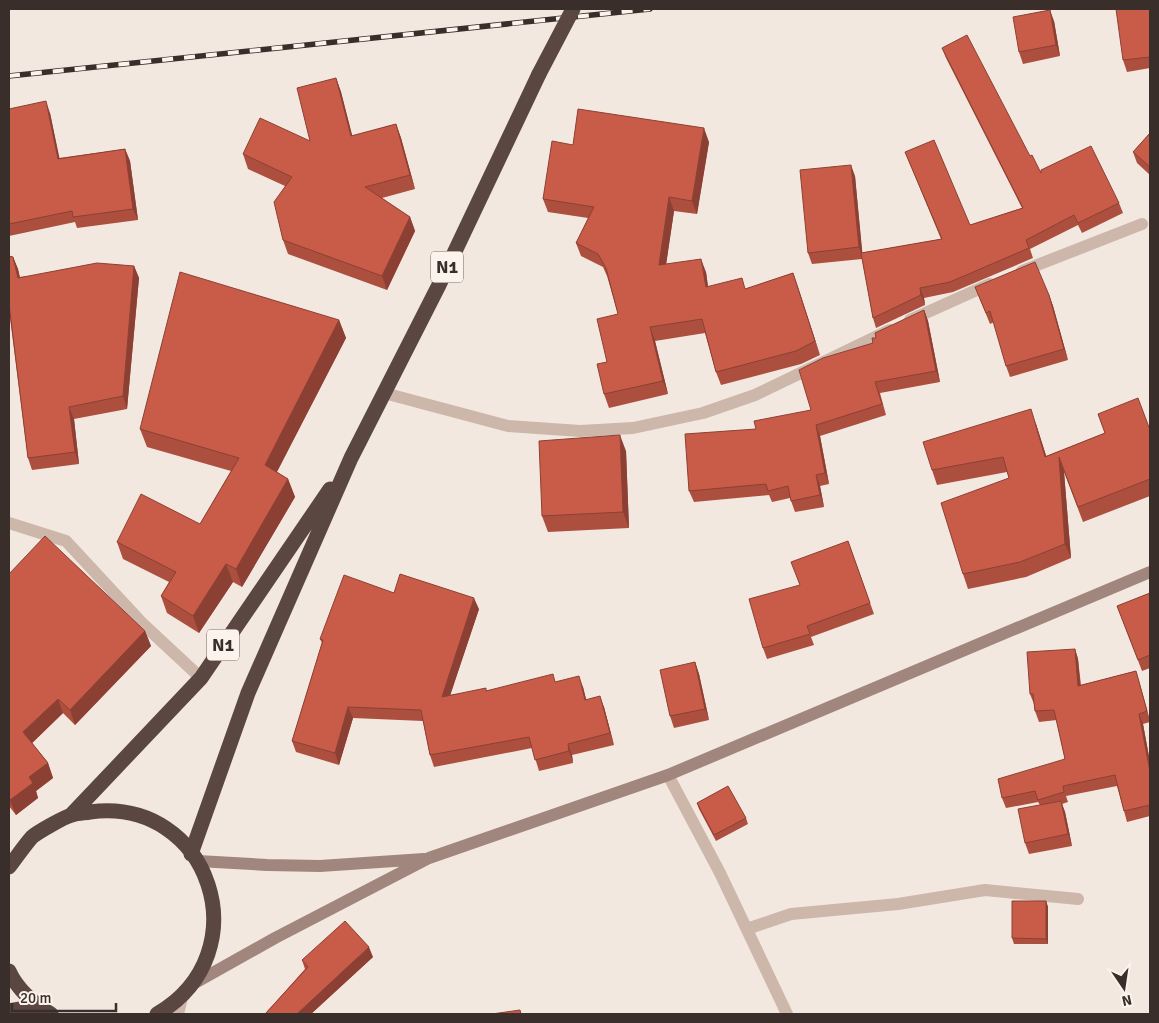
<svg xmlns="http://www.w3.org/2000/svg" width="1159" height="1023" font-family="Signika,sans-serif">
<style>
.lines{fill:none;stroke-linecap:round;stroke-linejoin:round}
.street{stroke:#ccb7aa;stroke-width:12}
.secondary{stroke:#a0867c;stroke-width:12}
.highway{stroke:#5b4741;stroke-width:15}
.rail-casing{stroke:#3a2e2a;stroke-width:5.5}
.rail{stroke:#fbf3ec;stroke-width:4;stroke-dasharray:11;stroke-linecap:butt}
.highway-bridge{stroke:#5b4741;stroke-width:15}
.wall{fill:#ac4f3f}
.shaded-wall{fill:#8c4033}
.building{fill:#c85c49;stroke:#8c4033}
.labels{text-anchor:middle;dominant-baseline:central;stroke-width:5;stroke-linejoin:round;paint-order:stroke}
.shield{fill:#fbf3ec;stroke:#746964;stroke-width:1}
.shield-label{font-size:18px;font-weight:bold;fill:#3a2e2a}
</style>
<rect width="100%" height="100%" fill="#f3e8df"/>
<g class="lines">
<!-- street -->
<path class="street" d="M 1022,271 L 1142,224
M 910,320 L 990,284
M 384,393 L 508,426 L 580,431 L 633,428 L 703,413 L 755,395 L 890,330
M 9,523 L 66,541 L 143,624 L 201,678
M 668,775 L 720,873 L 787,1014
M 747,929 L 791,914 L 898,904 L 985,890 L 1078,899
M 178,1014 L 183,994"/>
<!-- secondary -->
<path class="secondary" d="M 198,861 L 267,865 L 320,866 L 424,859
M 193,984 L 275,938 L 429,858 L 668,775 L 1150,572"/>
<!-- highway -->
<path class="highway" d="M 72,814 L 201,678 L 330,489
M 191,854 L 248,693 L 351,458 L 439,285 L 539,74
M 9,867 C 16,858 24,846 32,837 C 38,832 64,817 72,815 C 77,813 84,813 90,812 C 210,796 262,953 157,1014
M 9,971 C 17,989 35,1005 51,1014
M 9,1011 L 37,1006"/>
<defs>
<path id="rail" d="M 9,76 L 650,9"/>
</defs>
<!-- rail casing -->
<use href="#rail" class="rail-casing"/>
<!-- rail -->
<use href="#rail" class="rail"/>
<!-- highway-bridge -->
<path class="highway-bridge" d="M 539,74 L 573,9"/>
</g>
<!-- wall -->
<path class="wall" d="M 1150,9 L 1150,68 L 1127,72 L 1123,60 Z
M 1054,21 L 1060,56 L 1023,64 L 1019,52 Z
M 942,48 L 1030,156 L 1041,173 L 1119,203 L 1123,213 L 1082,233 L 1078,225 L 1030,249 L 1033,258 L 953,292 L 924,298 L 925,305 L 876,328 L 873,318 L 862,259 L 812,264 L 808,253 L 855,176 L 862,253 L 941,239 L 905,152 L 970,225 L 1022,208 L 946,58 Z
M 336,78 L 341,92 L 352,136 L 396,124 L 401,138 L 415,189 L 382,198 L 410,217 L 415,231 L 387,290 L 288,254 L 283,240 L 285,186 L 248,169 L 243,154 L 310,141 Z
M 9,109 L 50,113 L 59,158 L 125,149 L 130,161 L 138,220 L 77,228 L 75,222 L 9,236 Z
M 1150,133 L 1150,175 L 1137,163 L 1133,152 Z
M 709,142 L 697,214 L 674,211 L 666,264 L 706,272 L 708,287 L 746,289 L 793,273 L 820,355 L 801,364 L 721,385 L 716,372 L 705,333 L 655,341 L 668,394 L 609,408 L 604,394 L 607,362 L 618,314 L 607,276 L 603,267 L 581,256 L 576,243 L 588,218 L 548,212 L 543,199 L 573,145 Z
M 9,256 L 13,257 L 18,269 L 20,277 L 134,266 L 139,278 L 127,409 L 74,419 L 79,464 L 32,470 L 28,458 L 9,310 Z
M 975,287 L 1049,295 L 1053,306 L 1068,360 L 1010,377 L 1006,366 L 994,322 L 990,324 Z
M 924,310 L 928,321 L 940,382 L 880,393 L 886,415 L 820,436 L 829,484 L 820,486 L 824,507 L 795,512 L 790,498 L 772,502 L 769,495 L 694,502 L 689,491 L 756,429 L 811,410 L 873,343 L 876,338 Z
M 339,320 L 346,338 L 277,472 L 288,479 L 295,497 L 242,587 L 233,582 L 199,633 L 167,613 L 161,596 L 169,582 L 123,559 L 117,542 L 200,524 L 231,471 L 147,447 L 140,429 Z
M 1098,414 L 1150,430 L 1150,496 L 1083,522 L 1064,472 L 1071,558 L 1026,577 L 968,589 L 963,574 L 1009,478 L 1007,472 L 937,485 L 932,470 L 1036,424 L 1046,456 L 1105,433 Z
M 626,451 L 629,528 L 548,532 L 542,516 Z
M 848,541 L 874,614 L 811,637 L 814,645 L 767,659 L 763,648 L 800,585 Z
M 9,574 L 145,631 L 151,646 L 75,725 L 63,713 L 32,743 L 48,763 L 53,778 L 36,791 L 38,798 L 16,815 L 9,806 Z
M 394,593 L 479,609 L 450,695 L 556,682 L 583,687 L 586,699 L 604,707 L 614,745 L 572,755 L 573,763 L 539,771 L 532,748 L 434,767 L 430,755 L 423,721 L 353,718 L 339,765 L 296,752 L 292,741 L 322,643 L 320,639 Z
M 1150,593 L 1150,668 L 1142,671 L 1117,606 Z
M 1075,649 L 1078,659 L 1081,685 L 1136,671 L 1139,681 L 1150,720 L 1150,722 L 1143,724 L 1150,762 L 1150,816 L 1127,822 L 1124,811 L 1117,786 L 1066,796 L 1068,802 L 1062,804 L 1065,812 L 1072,846 L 1029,854 L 1025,843 L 1040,805 L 1038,802 L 1006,808 L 1002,798 L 1065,759 L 1057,720 L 1039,722 L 1035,711 L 1034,704 L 1030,694 Z
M 695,662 L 699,674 L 709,720 L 674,728 L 670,716 Z
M 697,803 L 746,818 L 748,824 L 716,841 L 699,809 Z
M 1046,901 L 1048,907 L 1048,944 L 1014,944 L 1012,938 Z
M 373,957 L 311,1014 L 265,1014 L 305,969 L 302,960 Z"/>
<!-- shaded-wall -->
<path class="shaded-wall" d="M 1050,10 L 1054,21 L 1060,56 L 1056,45 Z
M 336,78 L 341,92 L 356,150 L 351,136 Z
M 46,101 L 50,113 L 62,170 L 58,159 Z
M 396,124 L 401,138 L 415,189 L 410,175 Z
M 704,128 L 709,142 L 697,214 L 692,201 Z
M 125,149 L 130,161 L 138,220 L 133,209 Z
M 851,165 L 855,176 L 863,259 L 859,247 Z
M 669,197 L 674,211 L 664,279 L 659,265 Z
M 410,217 L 415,231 L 387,290 L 382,276 Z
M 13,257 L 18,269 L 22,290 L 18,278 Z
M 701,259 L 706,272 L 710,301 L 706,287 Z
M 134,266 L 139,278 L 127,409 L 123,396 Z
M 793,273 L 798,287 L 820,355 L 815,341 Z
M 920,288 L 924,298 L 925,305 L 921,295 Z
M 1049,295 L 1053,306 L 1068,360 L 1064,349 Z
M 924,310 L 928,321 L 940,382 L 936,371 Z
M 339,320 L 346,338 L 271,483 L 265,465 Z
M 650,327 L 655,341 L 668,394 L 663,381 Z
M 69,407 L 74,419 L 79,464 L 75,452 Z
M 1031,409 L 1036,424 L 1051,471 L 1045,457 Z
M 816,425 L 820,436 L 829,484 L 825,473 Z
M 620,435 L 626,451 L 629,528 L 623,512 Z
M 1059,457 L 1064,472 L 1071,558 L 1065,544 Z
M 816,475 L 820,486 L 824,507 L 820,495 Z
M 288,479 L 295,497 L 242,587 L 236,569 Z
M 226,564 L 233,582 L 199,633 L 193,616 Z
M 474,598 L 479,609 L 446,708 L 442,697 Z
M 145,631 L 151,646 L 75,725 L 70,710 Z
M 1075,649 L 1078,659 L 1081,696 L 1078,686 Z
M 695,662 L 699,674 L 709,720 L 705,709 Z
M 579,676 L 583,687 L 589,711 L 585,700 Z
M 600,696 L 604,707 L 614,745 L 610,733 Z
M 58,699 L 63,713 L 28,747 L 23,732 Z
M 348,707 L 353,718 L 339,765 L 335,753 Z
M 1139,714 L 1143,724 L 1150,762 L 1150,771 Z
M 568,744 L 572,755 L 573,763 L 569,751 Z
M 48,763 L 53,778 L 36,791 L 38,798 L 16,815 L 10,800 L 29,777 Z
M 1061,801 L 1065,812 L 1072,846 L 1068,834 Z
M 1046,901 L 1048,907 L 1048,944 L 1046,939 Z
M 369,947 L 373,957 L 311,1014 L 297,1014 Z"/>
<!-- building -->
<path class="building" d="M 1116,9 L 1150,9 L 1150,57 L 1123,60 Z
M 1050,10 L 1056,45 L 1019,52 L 1013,17 Z
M 967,35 L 1030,156 L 1032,155 L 1041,173 L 1041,170 L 1091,146 L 1119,203 L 1078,223 L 1074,215 L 1026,240 L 1029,248 L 950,282 L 920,288 L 921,295 L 873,318 L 861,253 L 942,239 L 905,152 L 934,140 L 970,225 L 1023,208 L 942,48 Z
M 336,78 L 351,136 L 396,124 L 410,175 L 365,187 L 410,217 L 382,276 L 283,240 L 274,202 L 292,177 L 243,154 L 260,118 L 310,141 L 297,88 Z
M 46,101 L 58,159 L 125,149 L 133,209 L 73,217 L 72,211 L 9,224 L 9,109 Z
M 578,109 L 704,128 L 692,201 L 669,197 L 659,265 L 701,259 L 706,287 L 742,278 L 745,289 L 793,273 L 815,341 L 796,351 L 716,372 L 702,319 L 650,327 L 663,381 L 604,394 L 597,364 L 607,362 L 597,319 L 618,314 L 606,268 L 598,254 L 576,243 L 594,207 L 543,199 L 552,141 L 573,145 Z
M 1150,133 L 1150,167 L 1133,152 Z
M 851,165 L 859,247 L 808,253 L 800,170 Z
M 9,256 L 13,257 L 18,278 L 97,263 L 134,266 L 123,396 L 69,407 L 75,452 L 28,458 L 9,304 Z
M 1035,262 L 1049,295 L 1064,349 L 1006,366 L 990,311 L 986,313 L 975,287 Z
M 180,272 L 339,320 L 265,465 L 288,479 L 236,569 L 226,564 L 193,616 L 161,596 L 176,572 L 117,542 L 141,494 L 200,524 L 239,458 L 140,429 Z
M 924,310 L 936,371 L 875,382 L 882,404 L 816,425 L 825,473 L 816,475 L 820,495 L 791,501 L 788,486 L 768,491 L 766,484 L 689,491 L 685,434 L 756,429 L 754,421 L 811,410 L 799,370 L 823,358 L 873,343 L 872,338 L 876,338 L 875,333 Z
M 1138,398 L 1150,430 L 1150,479 L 1078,507 L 1059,457 L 1065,544 L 1020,562 L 963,574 L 941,503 L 1009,478 L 1003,457 L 932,470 L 923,442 L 1031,409 L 1045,457 L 1105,433 L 1098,414 Z
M 620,435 L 623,512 L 542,516 L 539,441 Z
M 45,536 L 145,631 L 70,710 L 58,699 L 23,732 L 48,763 L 29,777 L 33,783 L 10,800 L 9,798 L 9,574 Z
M 848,541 L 870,603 L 807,626 L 810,634 L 763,648 L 749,599 L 800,585 L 791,562 Z
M 400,574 L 474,598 L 442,697 L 486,688 L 486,691 L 553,674 L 555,682 L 579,676 L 585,700 L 600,696 L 610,733 L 568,744 L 569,751 L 535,760 L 529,737 L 430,755 L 421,710 L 348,707 L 335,753 L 292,741 L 323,640 L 320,639 L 344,575 L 394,593 Z
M 1150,593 L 1150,655 L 1138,660 L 1117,606 Z
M 1075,649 L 1078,686 L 1136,671 L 1147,711 L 1139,714 L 1150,771 L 1150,805 L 1124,811 L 1115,775 L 1063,786 L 1064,792 L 1038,800 L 1035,791 L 1002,798 L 998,779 L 1065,759 L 1054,710 L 1035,711 L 1033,694 L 1030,694 L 1027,652 Z
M 695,662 L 705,709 L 670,716 L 660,670 Z
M 728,786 L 746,818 L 714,835 L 697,803 Z
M 1061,801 L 1068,834 L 1025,843 L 1018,809 Z
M 1012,901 L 1046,901 L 1046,939 L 1012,938 Z
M 345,921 L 369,947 L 297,1014 L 265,1014 L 308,967 L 302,960 Z
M 520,1010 L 521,1014 L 492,1014 Z"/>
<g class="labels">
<!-- shield labels -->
<g class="shield">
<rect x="431" y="251.5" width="32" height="31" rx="4"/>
<rect x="207" y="629.5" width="32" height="31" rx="4"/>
</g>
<g class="shield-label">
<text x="447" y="267">N1</text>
<text x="223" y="645">N1</text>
</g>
</g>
<!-- border -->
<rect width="1159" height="1023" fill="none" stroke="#3a2e2a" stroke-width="20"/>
<!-- north arrow -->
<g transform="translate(1124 988) rotate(167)" stroke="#fbf3ec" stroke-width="4" paint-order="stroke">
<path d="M0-4L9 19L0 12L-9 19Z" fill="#3a2e2a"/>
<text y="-8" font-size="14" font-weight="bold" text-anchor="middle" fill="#3a2e2a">N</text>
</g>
<!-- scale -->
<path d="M12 1003v8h104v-8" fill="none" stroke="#3a2e2a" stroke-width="2.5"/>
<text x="20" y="1003" font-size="15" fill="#3a2e2a" stroke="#fbf3ec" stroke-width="4" paint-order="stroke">20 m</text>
</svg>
